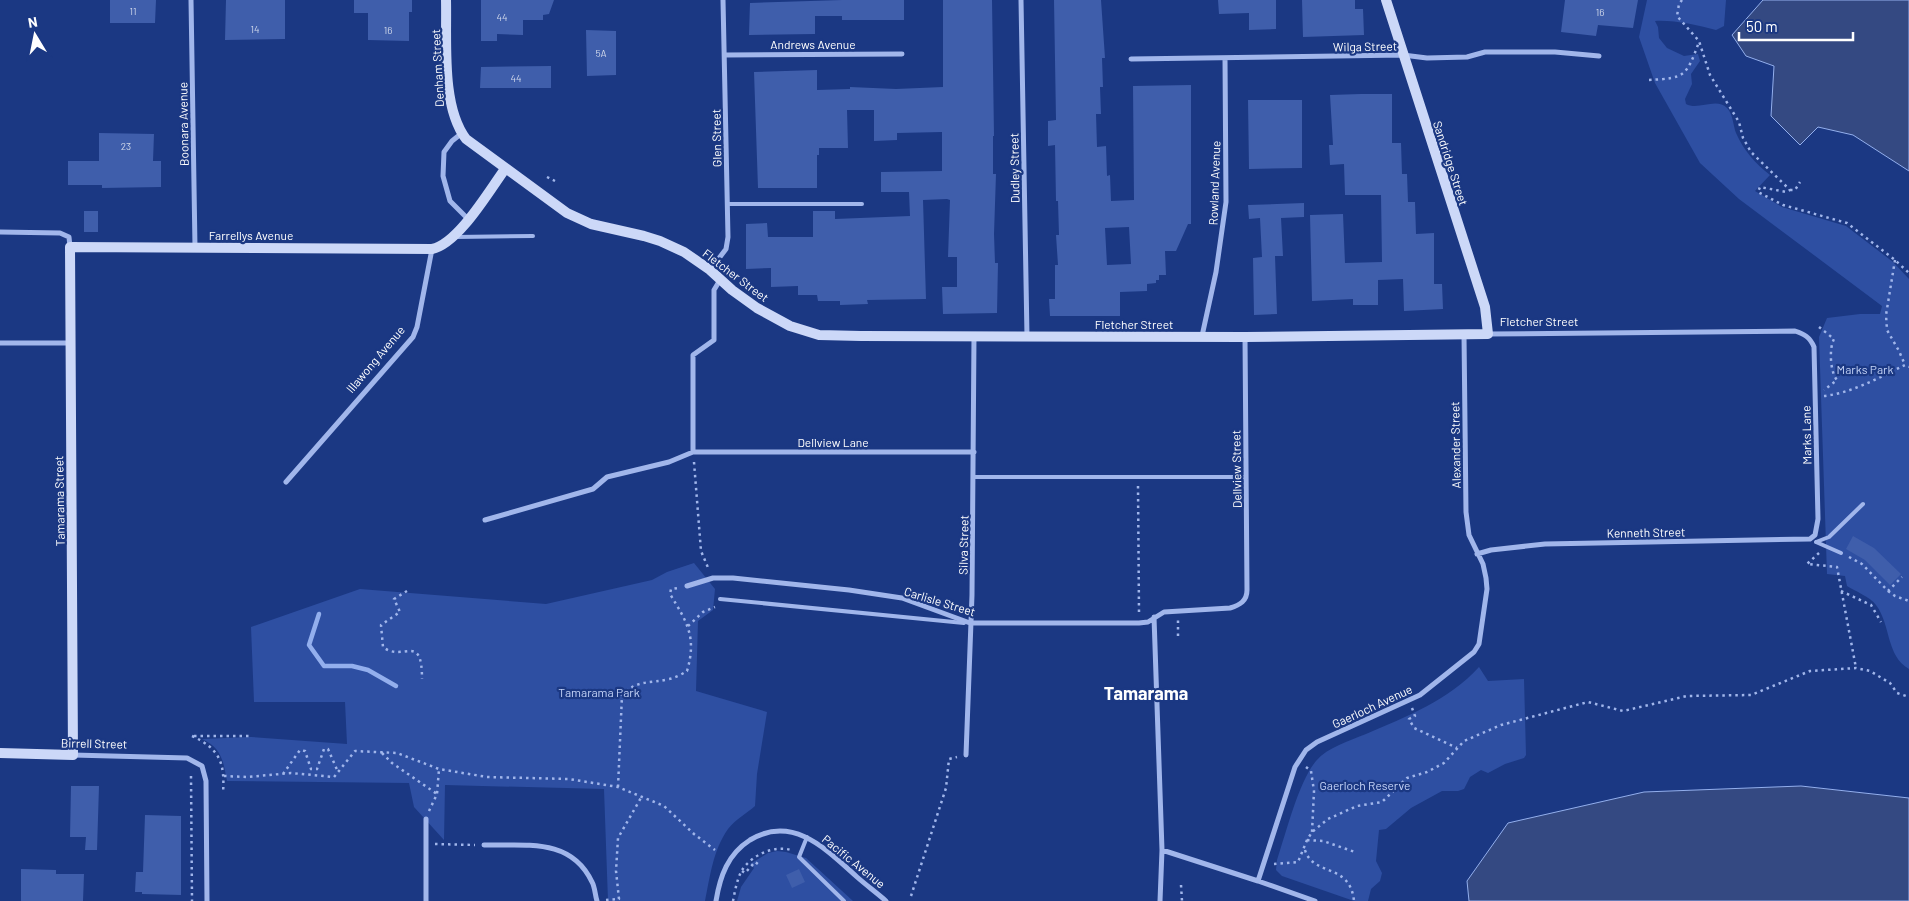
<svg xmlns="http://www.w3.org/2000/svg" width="1909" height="901" font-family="Barlow,sans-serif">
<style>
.green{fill:#2e4fa2}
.water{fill:#344982;stroke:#93afed}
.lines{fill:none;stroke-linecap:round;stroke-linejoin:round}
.stream{stroke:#93afed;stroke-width:4.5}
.building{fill:#3f5eab;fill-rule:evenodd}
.path{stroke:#a1b6eb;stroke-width:2.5;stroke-dasharray:2.5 4;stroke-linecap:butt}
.lane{stroke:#a1b6eb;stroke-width:4}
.street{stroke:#a1b6eb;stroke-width:5}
.secondary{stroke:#ccd8f8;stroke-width:10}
.labels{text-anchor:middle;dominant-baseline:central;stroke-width:4.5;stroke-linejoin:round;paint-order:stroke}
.number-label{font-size:10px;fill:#cfd7ea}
.street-label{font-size:12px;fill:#fff;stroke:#1b3883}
.park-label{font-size:12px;fill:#c5d4f8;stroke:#1b3883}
.district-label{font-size:18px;font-weight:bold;fill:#fff;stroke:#1b3883}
</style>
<rect width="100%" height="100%" fill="#1b3883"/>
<!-- green -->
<path class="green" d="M 1647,0 L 1726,0 L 1724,26 L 1716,30 C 1696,25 1675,20 1655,21 L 1658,27 L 1659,38 L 1667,48 L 1684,56 L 1698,54 L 1700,61 L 1691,74 L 1692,84 L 1685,99 L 1686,104 C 1698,111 1716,97 1727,108 C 1733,114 1733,125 1736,133 C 1744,151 1755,163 1770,175 L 1755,191 L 1782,207 L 1846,226 L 1893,262 L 1909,279 L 1909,669 C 1886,656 1891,625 1876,605 C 1870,597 1855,591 1847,586 L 1845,576 L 1827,574 L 1819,337 L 1827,318 L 1860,314 L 1880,314 L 1882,306 L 1739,199 L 1700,163 L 1655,83 L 1639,37 Z
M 694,563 L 715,589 L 713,610 L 698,621 L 696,691 L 767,712 L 757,774 L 755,806 C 747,813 735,820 728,829 C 713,850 710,877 705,901 L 608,901 L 604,789 L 445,785 L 444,840 L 414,807 L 409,783 L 227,781 C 223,761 222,748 202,739 L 251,737 L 347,744 L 345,702 L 254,702 L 251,627 L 360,589 L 546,604 L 652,580 L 667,572 Z
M 1479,667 L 1488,681 L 1524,679 L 1526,755 L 1524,758 L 1505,764 L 1488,773 L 1481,770 L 1470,777 L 1464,789 L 1458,791 L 1442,791 L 1411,808 L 1386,829 L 1379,830 L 1376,861 L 1382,873 L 1380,881 L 1371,889 L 1368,901 L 1354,901 L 1282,876 L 1276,870 L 1277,860 C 1286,833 1299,781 1316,761 C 1328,747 1349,741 1366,734 C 1406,717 1449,700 1479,667 Z
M 777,851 L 786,852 L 806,858 L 853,901 L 737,901 L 741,887 L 754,868 L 750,864 L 768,853 Z"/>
<!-- water -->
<path class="water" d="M 1763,0 L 1909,0 L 1909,171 L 1853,135 L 1818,127 L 1800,145 L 1771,116 L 1774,66 L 1746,56 L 1732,35 Z
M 1801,786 L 1909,798 L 1909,901 L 1469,901 L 1467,881 L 1508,823 L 1644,792 Z"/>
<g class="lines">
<!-- stream -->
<path class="stream" d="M 319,614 L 309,645 L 324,666 L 352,666 L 368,670 L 396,686"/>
</g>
<!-- building -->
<path class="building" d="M 110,0 L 156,0 L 155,23 L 110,23 Z
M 226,0 L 285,0 L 285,39 L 225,40 Z
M 354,0 L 412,0 L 412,12 L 409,12 L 409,41 L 368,40 L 368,13 L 354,13 Z
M 481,0 L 554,0 L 549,14 L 543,15 L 543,20 L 523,20 L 523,35 L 497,34 L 497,41 L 481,41 Z
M 842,0 L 904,0 L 904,20 L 842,20 L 842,16 L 815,16 L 815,34 L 749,35 L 750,3 Z
M 943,0 L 992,0 L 994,136 L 993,136 L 993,174 L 996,174 L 994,234 L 995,263 L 998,263 L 997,313 L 943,314 L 942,287 L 957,287 L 957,257 L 948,257 L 950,200 L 947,199 L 923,200 L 926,299 L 867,300 L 868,304 L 840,305 L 840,301 L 818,301 L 817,295 L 798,295 L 798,286 L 771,287 L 771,268 L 746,269 L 746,224 L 767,223 L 768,237 L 813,237 L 813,211 L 835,211 L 835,219 L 910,216 L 909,192 L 881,192 L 881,172 L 942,171 L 942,132 L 897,133 L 897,140 L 874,141 L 874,110 L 847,110 L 848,148 L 819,148 L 819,155 L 817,155 L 817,188 L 758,188 L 754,72 L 817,70 L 817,90 L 850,89 L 850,87 L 896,89 L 943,87 Z
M 1054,0 L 1101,0 L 1105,58 L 1102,58 L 1103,87 L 1100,87 L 1101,114 L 1096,114 L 1097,147 L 1106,146 L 1107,176 L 1110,175 L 1111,201 L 1134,200 L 1133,86 L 1191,85 L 1191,224 L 1188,224 L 1176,251 L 1165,251 L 1166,275 L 1159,275 L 1159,280 L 1156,280 L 1156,283 L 1147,284 L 1147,291 L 1120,292 L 1120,316 L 1050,316 L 1049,299 L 1055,299 L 1055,265 L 1058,265 L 1056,235 L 1059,235 L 1058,201 L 1056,201 L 1055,145 L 1048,146 L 1048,121 L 1056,120 ZM 1129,227 L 1131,264 L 1107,265 L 1105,228 Z
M 1218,0 L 1276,0 L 1276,29 L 1249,30 L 1249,13 L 1219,14 Z
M 1302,0 L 1355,0 L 1355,9 L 1363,9 L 1364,35 L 1303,37 Z
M 1565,0 L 1638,0 L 1633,28 L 1598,25 L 1596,36 L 1561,32 Z
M 586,30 L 616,31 L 616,75 L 587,76 Z
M 551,66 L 551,88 L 480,88 L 481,67 Z
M 1361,94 L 1392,94 L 1392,143 L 1401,143 L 1402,174 L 1407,174 L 1408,202 L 1415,202 L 1416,234 L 1434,233 L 1434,284 L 1442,284 L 1443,309 L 1404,311 L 1403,279 L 1378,280 L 1378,305 L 1353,305 L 1353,299 L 1312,301 L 1310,215 L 1343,214 L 1345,263 L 1382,262 L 1381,195 L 1345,195 L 1344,164 L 1330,165 L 1329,145 L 1333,145 L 1330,95 Z
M 1248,100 L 1302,100 L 1302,168 L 1249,169 Z
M 99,133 L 154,134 L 153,161 L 161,161 L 161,187 L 102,188 L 102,185 L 68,185 L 68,161 L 99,161 Z
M 1304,203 L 1304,217 L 1281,218 L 1283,256 L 1275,256 L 1277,314 L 1254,315 L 1253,258 L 1262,257 L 1260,218 L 1249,219 L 1248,205 Z
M 84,211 L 98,211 L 98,232 L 84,232 Z
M 1853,536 L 1874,548 L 1901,574 L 1890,585 L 1865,560 L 1846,549 Z
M 71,786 L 99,786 L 97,850 L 85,850 L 86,837 L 70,837 Z
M 145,815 L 181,816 L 181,895 L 142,894 L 142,892 L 135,892 L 136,872 L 143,872 Z
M 21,869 L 56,870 L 56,874 L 84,874 L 83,901 L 21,901 Z
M 799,869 L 805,882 L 792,888 L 786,875 Z"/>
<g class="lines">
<!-- path -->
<path class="path" d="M 1682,0 L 1679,4 L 1677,16 L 1699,41 L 1710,75 L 1739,122 L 1743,138 L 1751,152 L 1790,190 L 1786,192 L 1760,187 L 1758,192 L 1783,205 L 1847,223 L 1895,260 L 1909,273
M 1649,80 C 1685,78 1686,77 1699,42
M 547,177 L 555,181
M 1790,190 L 1795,190 L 1800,182
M 1895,260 L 1886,315 L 1887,330 L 1899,351 L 1905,365
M 1819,327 L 1834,339 C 1829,348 1830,372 1837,380 L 1824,390
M 1824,396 C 1852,393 1880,377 1905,365 L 1909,367
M 694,462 L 701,551 L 709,570
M 1138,486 L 1139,613
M 1819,553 L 1807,564 L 1837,567 L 1856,668
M 1849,557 L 1862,564 L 1888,591 L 1902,577
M 407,591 L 394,599 L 400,612 L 381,625 L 383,647 C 403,663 422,631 422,679
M 1841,591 L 1871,605 L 1881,622
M 1888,591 L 1895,596 L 1909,601
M 688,626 L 703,612 L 715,607
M 1178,636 L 1178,620
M 1412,708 L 1415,716 L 1409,719 L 1414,728 L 1457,748
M 192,736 C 220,749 225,763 223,793
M 194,736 L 252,736
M 382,753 L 392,763 L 437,794
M 1306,767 L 1311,771 L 1314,791 L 1312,832
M 283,774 L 300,750 L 305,751 L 311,769 L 317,769 L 324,749 L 328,749 L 338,772
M 191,776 L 192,901
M 224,776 L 247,777 L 291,773 L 334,777 L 355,751 L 397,753 L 439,769 L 487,777 L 569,779 L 618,787 L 664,806 L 694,834 L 715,850
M 618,787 L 622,695 C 638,679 650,684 669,679 C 675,678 682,674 687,671 C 697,637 687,622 670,594 L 671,589 L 678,588
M 429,811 L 437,794 L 439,769
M 1307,840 L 1323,841 L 1355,852
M 435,844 L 475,845
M 1305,850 C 1313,877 1350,862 1354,901
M 1274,864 L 1298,862 L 1307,840 L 1312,832 L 1328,819 L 1357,806 L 1382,802 L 1407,778 L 1427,772 L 1444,763 L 1464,741 L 1501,725 L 1588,702 L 1623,711 L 1687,696 L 1751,695 L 1810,671 L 1856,668 L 1870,671 L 1890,683 L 1897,693 L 1909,697
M 742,871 L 745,873 L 755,862 L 759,865
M 1181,885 L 1182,901
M 911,896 L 946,788 L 949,759 L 957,757
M 606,900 L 619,899 L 616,871 L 618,838 L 642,796
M 733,901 C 735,891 737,879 742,870 C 752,855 774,845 791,850"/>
<!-- lane -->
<path class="lane" d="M 727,204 L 862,204
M 455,237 L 533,236
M 973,477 L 1246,477
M 1816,542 L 1829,537 L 1863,504
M 1816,542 L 1841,553
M 720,599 L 964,623
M 807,837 L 799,857 L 844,901"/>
<!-- street -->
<path class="street" d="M 191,0 L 195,247
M 1021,0 L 1027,336
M 725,55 L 902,54
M 1131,59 L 1403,55 L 1427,58 L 1467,57 L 1485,52 L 1555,52 L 1599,56
M 462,133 L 452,141 L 444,152 L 443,176 L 450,201 L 468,219
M 0,232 L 60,233 L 69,237 L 70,247
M 710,270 L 726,249 L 728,237 L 723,0
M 1202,336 L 1216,272 L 1226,202 L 1225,58
M 0,343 L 70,343
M 693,452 L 693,355 L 714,340 L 714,290 L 720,280
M 286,482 L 413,337 L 417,327 L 432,249
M 485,520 L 593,489 L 607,477 L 669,462 L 693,452 L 974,452
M 1477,554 L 1491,550 L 1545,544 L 1810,539 L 1815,535 L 1818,519 L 1814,347 C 1810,337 1804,334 1795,331 L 1488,334
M 687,586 L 713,578 L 733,578 L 849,590 L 902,598 L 970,623 L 1139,623 L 1148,622 L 1164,612 L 1230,608 C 1240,605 1247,601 1247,590 L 1245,337
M 1154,617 L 1162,850 L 1160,901
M 73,755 L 187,758 L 202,766 L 206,781 L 207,901
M 966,755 L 972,595 L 974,336
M 484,845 C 525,846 571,837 592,882 C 595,887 595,895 597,901
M 1162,850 L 1258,881 L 1295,767 L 1306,750 L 1317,742 L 1420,695 L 1474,652 L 1479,644 L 1487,589 L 1486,578 L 1483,564 L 1469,535 L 1466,512 L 1464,335
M 1258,881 L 1315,901
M 426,901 L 426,819
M 716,901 C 720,876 728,854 750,840 C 793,814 827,850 857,877 C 866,885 877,893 886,901"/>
<!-- secondary -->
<path class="secondary" d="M 446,0 C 447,42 441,106 466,139 L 567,213 L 591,224 L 644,236 L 660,241 L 684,252 L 710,270 L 732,290 L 757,308 L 790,326 L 819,335 L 861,336 L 1245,337 L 1488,334 L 1485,307 L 1386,0
M 0,753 L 73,755 L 70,247 L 432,249 C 458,244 489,191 505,169"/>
</g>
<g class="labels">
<!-- number labels -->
<g class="number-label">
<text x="133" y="11">11</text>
<text x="1600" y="12">16</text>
<text x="502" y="17">44</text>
<text x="255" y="29">14</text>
<text x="388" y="30">16</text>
<text x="601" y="53">5A</text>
<text x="516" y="78">44</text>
<text x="126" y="146">23</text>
</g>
<!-- street labels -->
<g class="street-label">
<text x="813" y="44">Andrews Avenue</text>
<text transform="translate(1365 46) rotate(-1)">Wilga Street</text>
<text transform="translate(437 68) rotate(-93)">Denham Street</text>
<text transform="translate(183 124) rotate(-91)">Boonara Avenue</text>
<text transform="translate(716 138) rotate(-91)">Glen Street</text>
<text transform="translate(1451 163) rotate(72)">Sandridge Street</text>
<text transform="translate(1014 168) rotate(-91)">Dudley Street</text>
<text transform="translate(1214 183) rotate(-88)">Rowland Avenue</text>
<text x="251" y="235">Farrellys Avenue</text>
<text transform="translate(736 275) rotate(37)">Fletcher Street</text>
<text x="1539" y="321">Fletcher Street</text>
<text x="1134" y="324">Fletcher Street</text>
<text transform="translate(375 359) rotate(-50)">Illawong Avenue</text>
<text transform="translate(1806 435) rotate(-91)">Marks Lane</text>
<text x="833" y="442">Dellview Lane</text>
<text transform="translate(1455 445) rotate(-91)">Alexander Street</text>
<text transform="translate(1236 469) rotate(-91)">Dellview Street</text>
<text transform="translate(59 501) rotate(-91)">Tamarama Street</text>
<text transform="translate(1646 532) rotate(-1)">Kenneth Street</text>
<text transform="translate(963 545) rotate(-89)">Silva Street</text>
<text transform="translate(940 601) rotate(17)">Carlisle Street</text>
<text transform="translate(1372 706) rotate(-25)">Gaerloch Avenue</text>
<text transform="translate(94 743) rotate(1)">Birrell Street</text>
<text transform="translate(854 861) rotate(39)">Pacific Avenue</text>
</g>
<!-- park labels -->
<g class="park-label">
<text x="1865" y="369">Marks Park</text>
<text x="599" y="692">Tamarama Park</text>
<text x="1365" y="785">Gaerloch Reserve</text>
</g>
<!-- district labels -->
<g class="district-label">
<text x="1146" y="693">Tamarama</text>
</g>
</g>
<!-- north arrow -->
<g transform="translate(35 35) rotate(350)" stroke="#1b3883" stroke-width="4" paint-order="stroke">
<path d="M0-4L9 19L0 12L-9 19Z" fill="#ffffff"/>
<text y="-8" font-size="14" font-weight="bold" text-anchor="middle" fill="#ffffff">N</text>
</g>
<!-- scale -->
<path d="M1739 32v8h114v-8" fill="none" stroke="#ffffff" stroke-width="2.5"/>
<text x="1746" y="32" font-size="15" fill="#ffffff" stroke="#1b3883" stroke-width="4" paint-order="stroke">50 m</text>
</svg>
